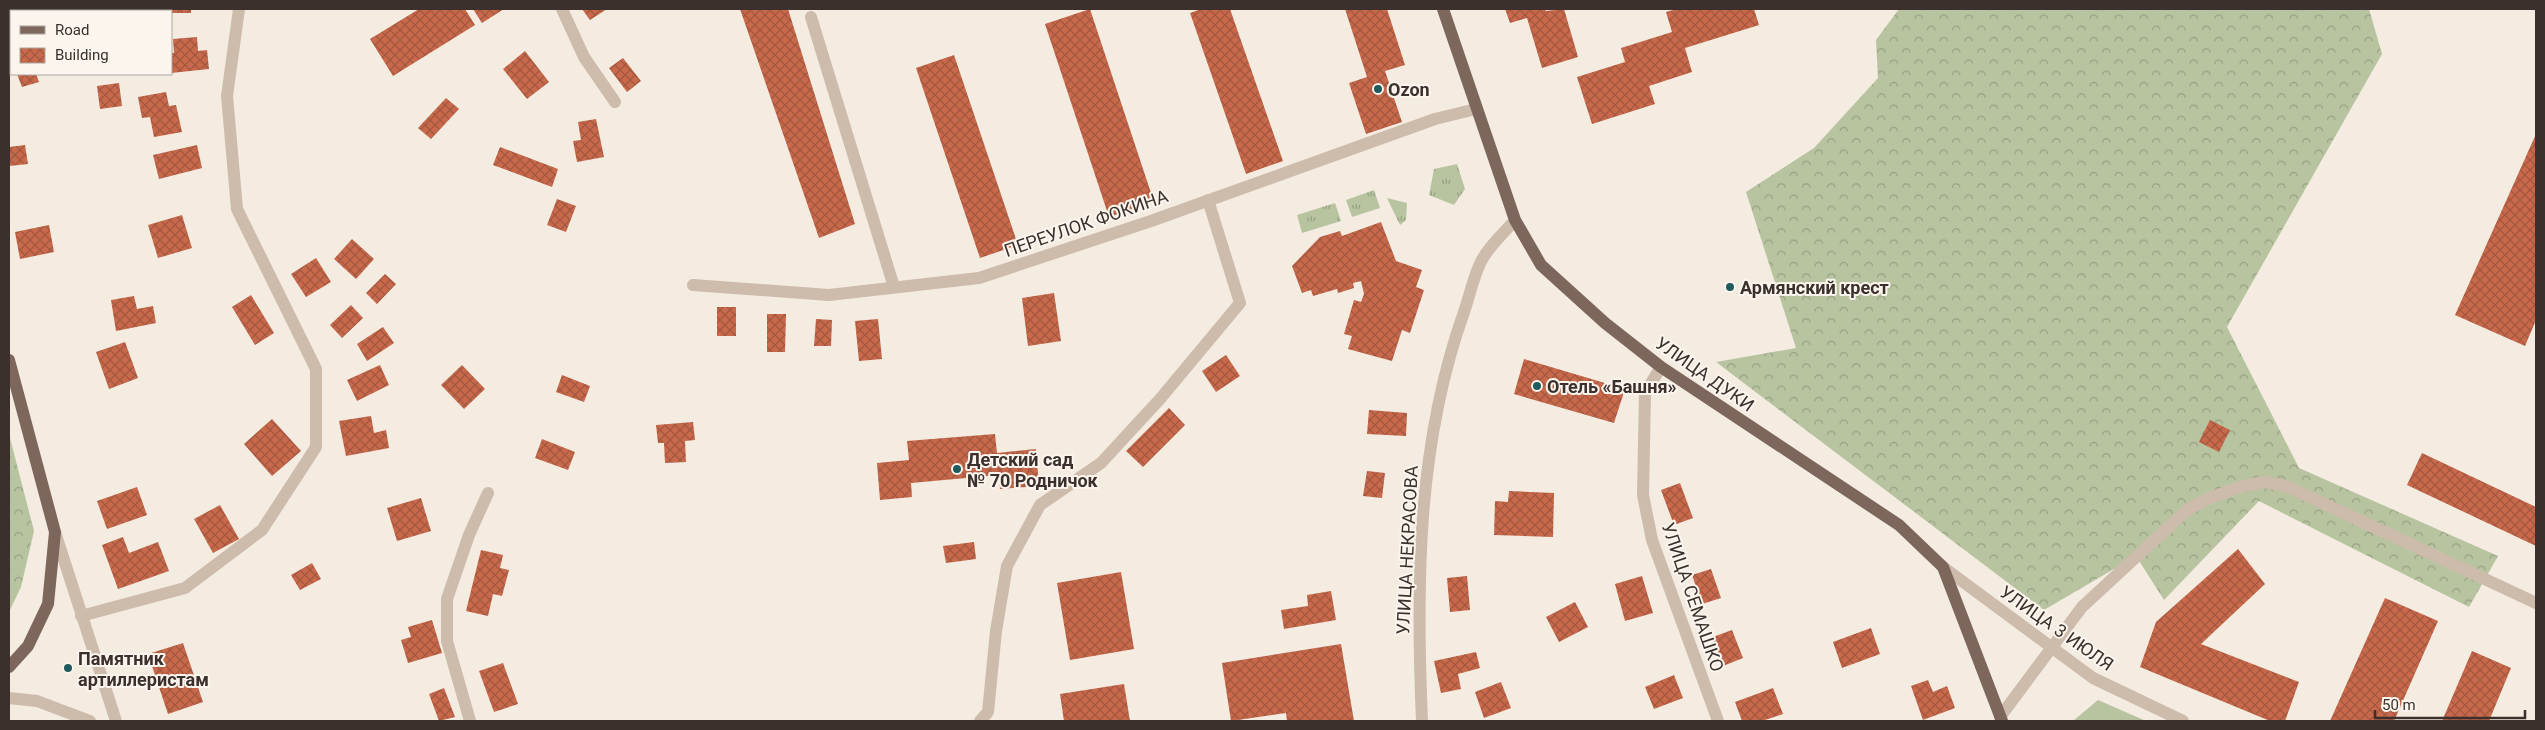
<svg xmlns="http://www.w3.org/2000/svg" width="2545" height="730" font-family="Roboto,sans-serif">
<style>
.grass{fill:url(#grass-tufts)}
.forest{fill:url(#forest-crowns)}
.green{fill:#b8c4a0}
.building{fill:url(#building-cross-hatch)}
.lines{fill:none;stroke-linecap:round;stroke-linejoin:round}
.minor{stroke:#cdbbac;stroke-width:12}
.major{stroke:#7d675c;stroke-width:12}
.poi-dot{fill:#1f5a5e;stroke:#fbf5ee;stroke-width:2}
.labels{text-anchor:middle;dominant-baseline:central;stroke-width:4;stroke-linejoin:round;paint-order:stroke}
.poi-label{font-size:18px;font-weight:bold;fill:#3b302b;stroke:#fbf5ee;text-anchor:start}
.street-label{font-size:18px;fill:#3b302b;stroke:#fbf5ee}
</style>
<defs>
<pattern id="grass-tufts" width="24" height="20" patternUnits="userSpaceOnUse" patternTransform="scale(1.25)"><rect width="24" height="20" fill="#b8c4a0"/><path d="M3 7l-1-3M5 7V3M7 7l1-3M15 17l-1-3M17 17v-4M19 17l1-3" fill="none" stroke="#97a083"/></pattern>
<pattern id="forest-crowns" width="20" height="18" patternUnits="userSpaceOnUse" patternTransform="scale(1.25)"><rect width="20" height="18" fill="#b8c4a0"/><path d="M2 6a3 3 0 1 1 6 0M12 15a3 3 0 1 1 6 0" fill="none" stroke="#97a083"/></pattern>
<pattern id="building-cross-hatch" width="8" height="8" patternUnits="userSpaceOnUse" patternTransform="scale(1.25)"><rect width="8" height="8" fill="#c8694b"/><path d="M0 0l8 8M0 8l8-8" fill="none" stroke="#a4573f"/></pattern>
</defs>
<rect width="100%" height="100%" fill="#f4ebe1"/>
<!-- grass -->
<path class="grass" d="M 1457,164 L 1465,189 L 1454,205 L 1429,195 L 1434,169 Z
M 1374,190 L 1380,208 L 1352,217 L 1346,200 Z
M 1387,198 L 1407,203 L 1406,220 L 1400,225 Z
M 1335,203 L 1341,221 L 1302,233 L 1297,215 Z"/>
<!-- forest -->
<path class="forest" d="M 1899,9 L 2369,9 L 2382,54 L 2227,327 L 2299,468 L 2498,556 L 2469,607 L 2259,501 L 2164,600 L 2136,556 L 2044,610 L 1716,362 L 1796,348 L 1746,192 L 1814,148 L 1878,78 L 1876,40 Z
M 9,434 L 34,531 L 21,587 L 9,612 Z"/>
<!-- green -->
<path class="green" d="M 2098,700 L 2146,721 L 2073,721 Z"/>
<!-- building -->
<path class="building" d="M 156,9 L 191,9 L 191,13 L 171,13 L 171,11 L 156,11 Z
M 419,9 L 465,9 L 475,25 L 393,76 L 370,39 Z
M 473,9 L 504,9 L 482,23 Z
M 582,9 L 607,9 L 590,20 Z
M 740,9 L 788,9 L 855,224 L 819,238 Z
M 1090,9 L 1154,202 L 1109,217 L 1045,24 Z
M 1201,9 L 1230,9 L 1283,161 L 1246,174 L 1190,13 Z
M 1345,9 L 1387,9 L 1405,65 L 1385,71 L 1402,122 L 1366,134 L 1349,83 L 1367,77 Z
M 1505,9 L 1545,9 L 1546,11 L 1564,9 L 1578,57 L 1542,68 L 1527,18 L 1510,23 Z
M 1677,9 L 1754,9 L 1759,25 L 1685,48 L 1692,72 L 1649,86 L 1655,104 L 1592,124 L 1577,77 L 1625,62 L 1621,48 L 1672,32 L 1666,12 Z
M 197,37 L 198,51 L 207,50 L 209,69 L 171,73 L 171,53 L 174,53 L 173,39 Z
M 525,51 L 549,82 L 527,99 L 503,69 Z
M 954,55 L 1018,245 L 980,258 L 916,68 Z
M 623,58 L 641,81 L 627,92 L 609,68 Z
M 17,74 L 36,74 L 39,82 L 22,87 Z
M 119,83 L 122,106 L 100,109 L 97,86 Z
M 166,92 L 169,106 L 176,105 L 182,132 L 154,137 L 150,117 L 142,118 L 138,97 Z
M 446,98 L 459,109 L 431,139 L 418,128 Z
M 596,119 L 604,157 L 577,162 L 573,141 L 581,140 L 578,122 Z
M 2536,134 L 2536,320 L 2525,346 L 2455,315 Z
M 25,145 L 28,164 L 9,166 L 9,147 Z
M 197,145 L 202,168 L 159,179 L 153,155 Z
M 500,147 L 558,169 L 552,187 L 493,165 Z
M 557,199 L 576,206 L 566,232 L 547,225 Z
M 182,215 L 192,248 L 158,258 L 148,225 Z
M 1381,222 L 1396,261 L 1422,270 L 1416,287 L 1424,290 L 1410,333 L 1402,330 L 1392,361 L 1348,349 L 1352,336 L 1344,334 L 1354,300 L 1361,302 L 1364,294 L 1361,281 L 1353,283 L 1354,288 L 1338,293 L 1337,289 L 1313,296 L 1311,290 L 1302,293 L 1292,266 L 1320,237 L 1340,231 L 1342,236 Z
M 49,225 L 54,252 L 20,259 L 15,232 Z
M 352,239 L 374,259 L 356,279 L 334,259 Z
M 316,258 L 331,282 L 306,297 L 291,274 Z
M 385,274 L 396,284 L 377,304 L 366,293 Z
M 1054,293 L 1061,341 L 1028,346 L 1022,298 Z
M 251,295 L 274,333 L 255,345 L 232,307 Z
M 134,296 L 137,309 L 153,306 L 156,323 L 116,331 L 111,300 Z
M 351,305 L 363,318 L 342,338 L 330,325 Z
M 717,307 L 736,307 L 736,336 L 717,336 Z
M 767,314 L 786,314 L 785,352 L 767,352 Z
M 816,319 L 832,320 L 831,346 L 814,346 Z
M 878,319 L 882,359 L 859,361 L 855,321 Z
M 383,327 L 394,343 L 367,361 L 357,344 Z
M 125,342 L 138,378 L 109,389 L 96,352 Z
M 1226,355 L 1240,376 L 1216,392 L 1202,371 Z
M 1524,359 L 1625,389 L 1614,423 L 1514,394 Z
M 380,365 L 389,385 L 357,401 L 347,380 Z
M 462,365 L 485,389 L 464,409 L 441,385 Z
M 562,375 L 590,386 L 584,402 L 556,392 Z
M 1169,408 L 1185,425 L 1143,467 L 1126,451 Z
M 1369,410 L 1407,413 L 1406,436 L 1367,434 Z
M 371,416 L 374,433 L 386,430 L 389,448 L 346,456 L 339,421 Z
M 272,419 L 301,451 L 272,476 L 244,444 Z
M 2210,420 L 2230,430 L 2219,452 L 2199,442 Z
M 693,422 L 695,440 L 685,441 L 686,462 L 665,463 L 664,443 L 658,443 L 656,425 Z
M 995,434 L 997,453 L 1036,449 L 1039,486 L 1000,489 L 999,475 L 911,483 L 912,497 L 880,500 L 877,463 L 909,460 L 907,441 Z
M 542,439 L 575,452 L 568,470 L 535,458 Z
M 2422,453 L 2536,507 L 2536,546 L 2407,485 Z
M 1367,471 L 1385,473 L 1382,498 L 1363,496 Z
M 1680,483 L 1693,518 L 1674,525 L 1661,490 Z
M 137,487 L 147,515 L 107,529 L 97,501 Z
M 1509,491 L 1554,493 L 1553,537 L 1494,535 L 1495,501 L 1508,502 Z
M 421,498 L 431,531 L 397,541 L 387,508 Z
M 220,505 L 239,539 L 213,553 L 194,519 Z
M 123,537 L 129,553 L 158,542 L 169,571 L 118,589 L 102,545 Z
M 974,542 L 976,559 L 946,563 L 943,546 Z
M 2238,549 L 2265,584 L 2201,644 L 2299,682 L 2285,721 L 2270,721 L 2140,667 L 2156,622 Z
M 481,550 L 503,555 L 500,568 L 509,570 L 502,596 L 493,594 L 488,616 L 466,611 Z
M 312,563 L 321,579 L 300,590 L 291,575 Z
M 1711,569 L 1721,598 L 1702,604 L 1692,575 Z
M 1121,572 L 1134,649 L 1070,660 L 1057,583 Z
M 1467,576 L 1470,610 L 1450,612 L 1447,578 Z
M 1642,576 L 1653,613 L 1625,621 L 1615,584 Z
M 1331,591 L 1336,620 L 1284,629 L 1281,610 L 1308,606 L 1307,595 Z
M 2385,598 L 2438,621 L 2394,721 L 2330,721 Z
M 1575,602 L 1588,627 L 1559,642 L 1546,617 Z
M 432,620 L 442,653 L 408,663 L 401,640 L 411,637 L 408,627 Z
M 1871,628 L 1880,654 L 1842,668 L 1833,642 Z
M 1732,630 L 1743,658 L 1723,666 L 1713,637 Z
M 183,643 L 203,702 L 168,714 L 148,654 Z
M 1341,644 L 1354,721 L 1287,721 L 1286,713 L 1231,721 L 1222,663 Z
M 2472,651 L 2511,668 L 2489,721 L 2442,721 Z
M 1476,652 L 1480,668 L 1458,674 L 1461,689 L 1441,693 L 1434,661 Z
M 503,663 L 518,704 L 494,712 L 479,671 Z
M 1674,675 L 1683,698 L 1654,709 L 1645,687 Z
M 1928,680 L 1933,692 L 1947,686 L 1955,708 L 1923,720 L 1911,686 Z
M 1501,682 L 1511,708 L 1484,718 L 1475,692 Z
M 1124,684 L 1130,721 L 1064,721 L 1060,694 Z
M 444,688 L 455,717 L 439,721 L 429,694 Z
M 1773,688 L 1783,714 L 1762,721 L 1742,721 L 1735,702 Z"/>
<g class="lines">
<!-- minor -->
<path class="minor" d="M 562,9 L 584,57 L 615,102
M 811,17 L 894,287
M 693,285 L 829,295 L 979,278 L 1151,221 L 1435,119 L 1476,109
M 1661,367 L 1645,393 L 1643,495 L 1652,540 L 1718,721
M 55,532 L 116,721
M 1943,567 L 2093,678 L 2183,721
M 81,616 L 185,588 L 262,530 L 316,447 L 316,369 L 237,209 L 227,96 L 239,9
M 9,698 L 37,701 L 90,721
M 2000,717 L 2082,607 L 2187,510 L 2207,499 L 2243,486 L 2265,482 L 2286,486 L 2536,603
M 470,721 L 447,641 L 447,599 L 469,535 L 488,493
M 980,721 L 988,712 L 996,631 L 1007,566 L 1040,505 L 1101,463 L 1160,399 L 1240,303 L 1208,200
M 1422,721 C 1416,583 1417,444 1464,312 C 1470,295 1474,273 1483,258 C 1491,244 1505,232 1515,220"/>
<!-- major -->
<path class="major" d="M 1443,9 L 1515,220 L 1541,265 L 1605,323 L 1661,367 L 1899,525 L 1943,567 L 2002,721
M 9,360 L 55,532 L 48,604 L 28,646 L 9,667"/>
</g>
<!-- markers -->
<g class="poi-dot">
<circle cx="1378" cy="89" r="5"/>
<circle cx="1730" cy="287" r="5"/>
<circle cx="1537" cy="386" r="5"/>
<circle cx="957" cy="469" r="5"/>
<circle cx="68" cy="668" r="5"/>
</g>
<g class="labels">
<!-- poi labels -->
<g class="poi-label">
<text x="1388" y="89">Ozon</text>
<text x="1740" y="287">Армянский крест</text>
<text x="1547" y="386">Отель «Башня»</text>
<text x="967" y="459">Детский сад<tspan x="967" dy="21">№ 70 Родничок</tspan></text>
<text x="78" y="658">Памятник<tspan x="78" dy="21">артиллеристам</tspan></text>
</g>
<!-- street labels -->
<g class="street-label">
<text transform="translate(1086 223) rotate(-19)">ПЕРЕУЛОК ФОКИНА</text>
<text transform="translate(1705 374) rotate(35)">УЛИЦА ДУКИ</text>
<text transform="translate(1407 550) rotate(-87)">УЛИЦА НЕКРАСОВА</text>
<text transform="translate(1693 597) rotate(71)">УЛИЦА СЕМАШКО</text>
<text transform="translate(2057 628) rotate(35)">УЛИЦА 3 ИЮЛЯ</text>
</g>
</g>
<!-- border -->
<rect width="2545" height="730" fill="none" stroke="#3b302b" stroke-width="20"/>
<!-- legend -->
<rect x="10" y="10" width="162" height="65" fill="#fbf5ee" stroke="#aea6a0"/>
<rect x="20" y="26" width="25" height="8" fill="#7d675c" stroke="#aea6a0"/>
<text x="55" y="35" font-size="15" fill="#3b302b">Road</text>
<rect x="20" y="48" width="25" height="15" fill="url(#building-cross-hatch)" stroke="#aea6a0"/>
<text x="55" y="60" font-size="15" fill="#3b302b">Building</text>
<!-- scale -->
<path d="M2375 710v8h150v-8" fill="none" stroke="#3b302b" stroke-width="2.5"/>
<text x="2382" y="710" font-size="15" fill="#3b302b" stroke="#fbf5ee" stroke-width="4" paint-order="stroke">50 m</text>
</svg>
